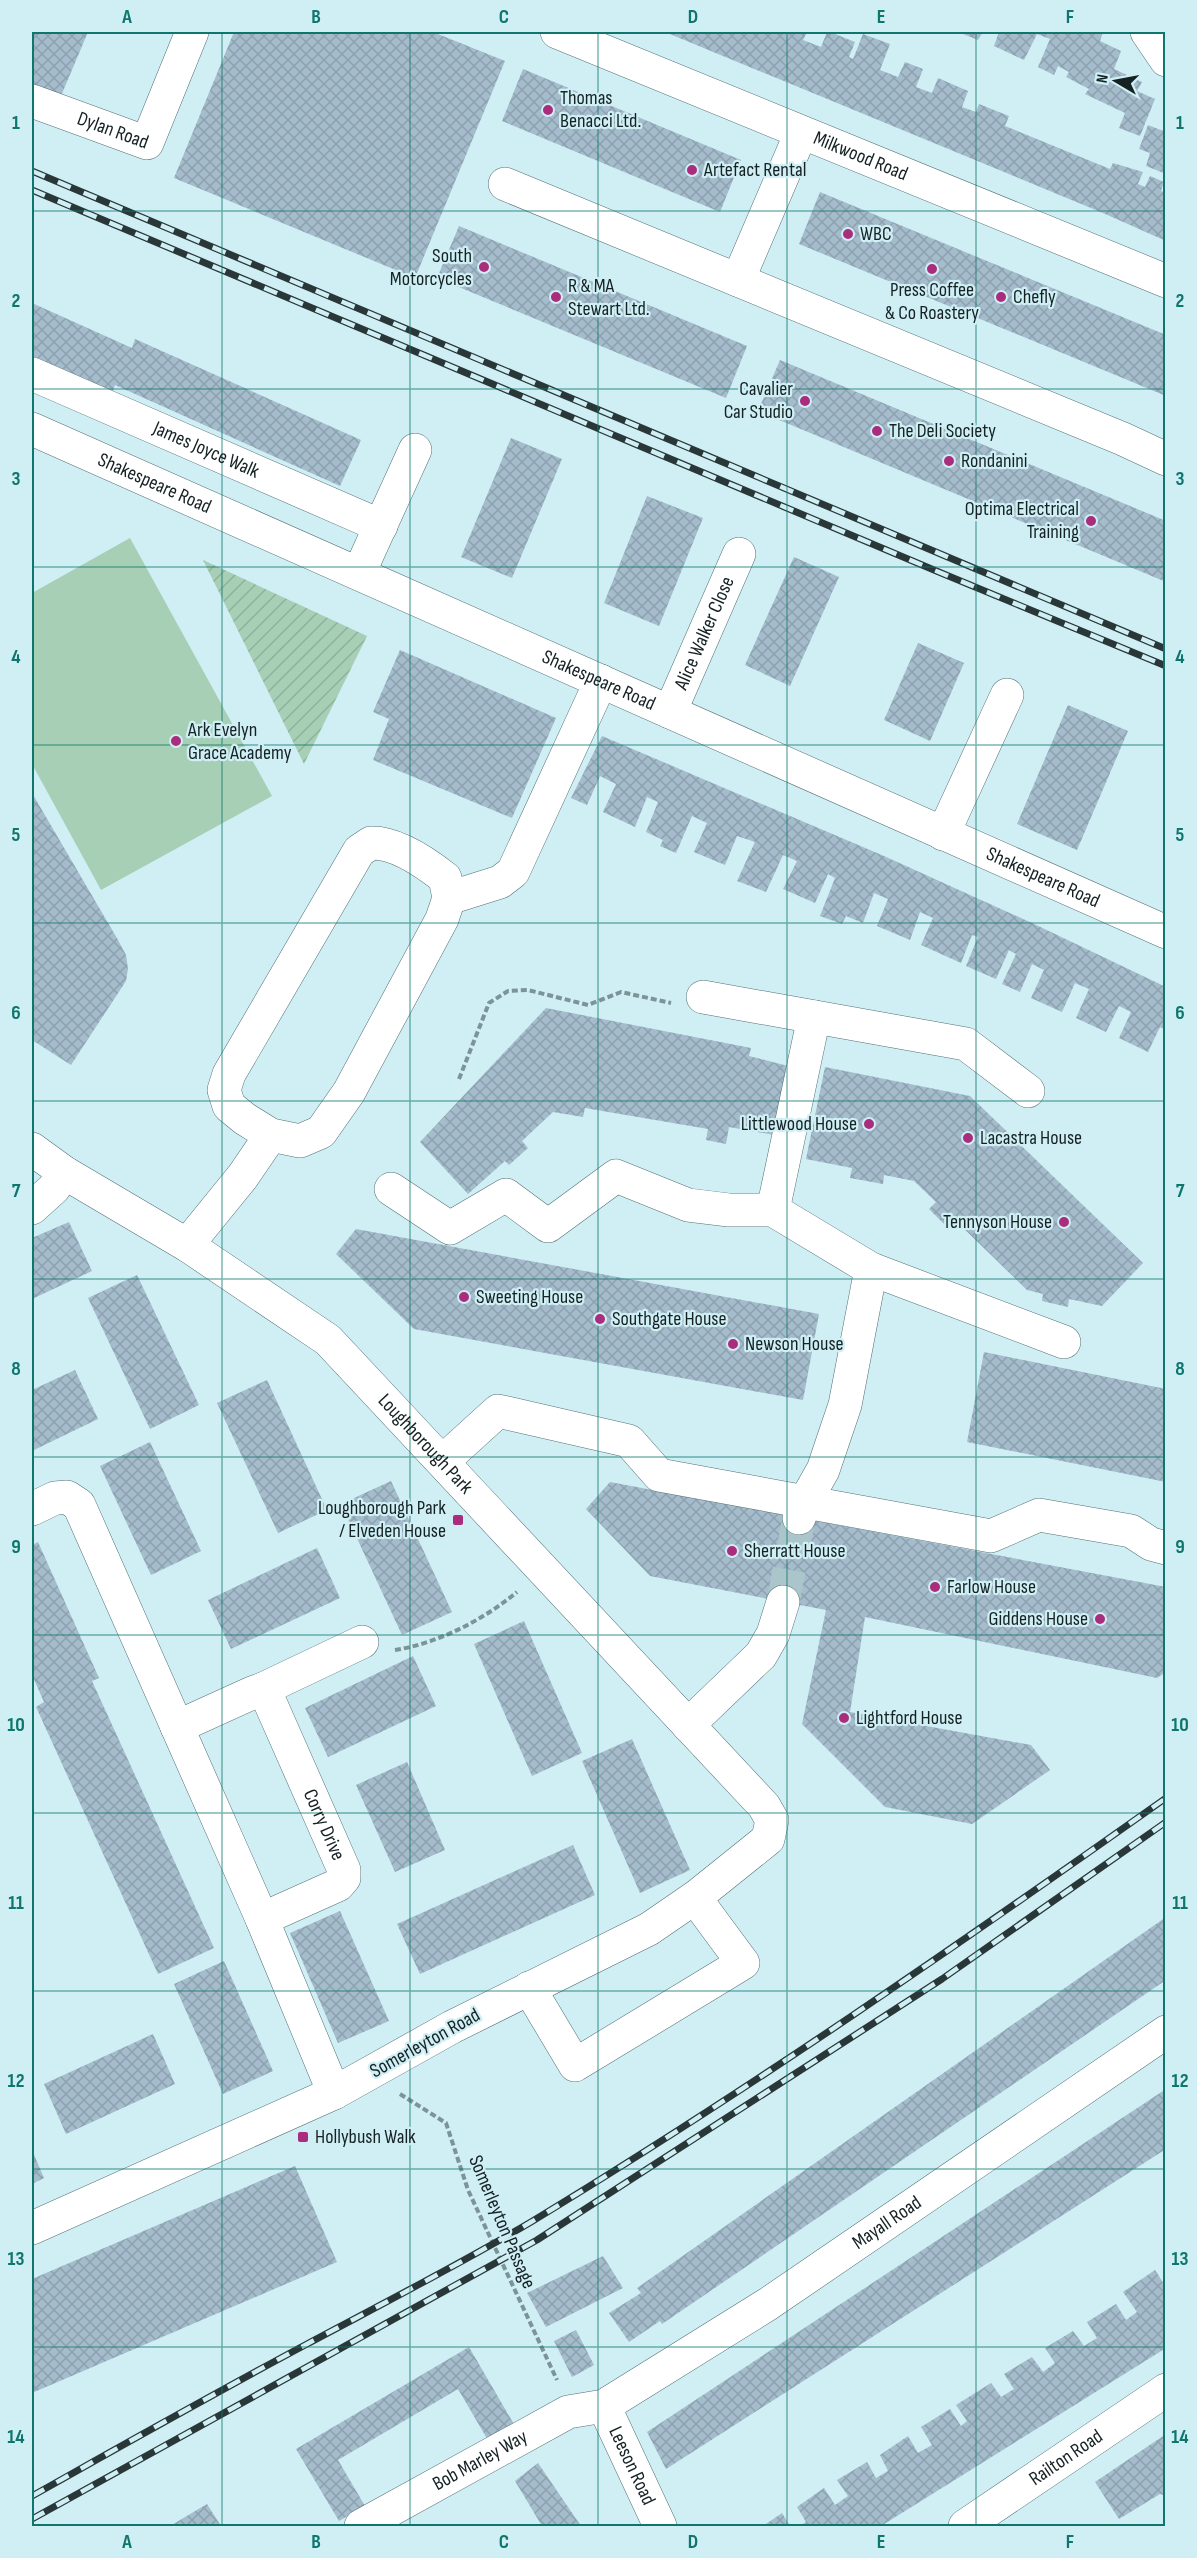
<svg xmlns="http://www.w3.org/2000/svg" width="1197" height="2558" font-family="'Sofia Sans Condensed',sans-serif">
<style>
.park{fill:#a6cfb5}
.garden{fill:url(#garden-furrows)}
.building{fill:url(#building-cross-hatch)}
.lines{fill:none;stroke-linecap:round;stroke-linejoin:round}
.minor-tunnel{stroke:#aac6cb;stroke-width:33;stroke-dasharray:33 16;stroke-linecap:butt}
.minor-casing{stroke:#547075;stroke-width:34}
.major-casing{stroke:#547075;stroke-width:34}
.path{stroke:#7c9398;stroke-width:4;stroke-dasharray:6 3;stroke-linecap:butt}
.minor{stroke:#fff;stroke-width:33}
.major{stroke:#fff;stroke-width:33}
.rail-casing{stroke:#293739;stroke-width:7}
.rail{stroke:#cfeff5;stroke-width:4.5;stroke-dasharray:14;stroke-linecap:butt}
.grid{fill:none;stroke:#0f766e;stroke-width:1.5;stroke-opacity:0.55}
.poi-dot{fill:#a92c7d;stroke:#cfeff5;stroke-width:2}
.labels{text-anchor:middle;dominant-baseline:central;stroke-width:4.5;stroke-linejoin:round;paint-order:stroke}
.poi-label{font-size:20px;fill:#152123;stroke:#cfeff5;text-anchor:start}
.street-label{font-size:20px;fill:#152123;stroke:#cfeff5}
.neatline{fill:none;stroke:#0f766e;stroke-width:2}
.grid-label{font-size:20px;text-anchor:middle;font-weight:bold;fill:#0f766e}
</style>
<defs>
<pattern id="garden-furrows" width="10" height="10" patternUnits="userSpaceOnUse" patternTransform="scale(1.5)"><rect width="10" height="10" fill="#a6cfb5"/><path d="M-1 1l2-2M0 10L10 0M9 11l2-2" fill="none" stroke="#8eb19b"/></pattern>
<pattern id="building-cross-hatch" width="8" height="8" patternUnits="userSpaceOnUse" patternTransform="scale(1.5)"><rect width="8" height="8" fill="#a5bccc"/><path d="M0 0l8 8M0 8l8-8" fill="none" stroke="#8da1af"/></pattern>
</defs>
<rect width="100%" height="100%" fill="#cfeff5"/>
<!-- park -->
<path class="park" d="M 130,538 L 272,796 L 101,890 L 32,764 L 32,593 Z"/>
<!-- garden -->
<path class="garden" d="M 203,560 L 367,636 L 304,764 Z"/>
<!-- building -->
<path class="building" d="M 32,32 L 88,32 L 58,103 L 32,92 Z
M 234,32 L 433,32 L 505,61 L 415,278 L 174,178 Z
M 665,32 L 807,32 L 803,40 L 821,47 L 827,32 L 830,32 L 855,42 L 849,57 L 853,59 L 863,34 L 890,44 L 880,70 L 898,77 L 905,62 L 923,69 L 916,87 L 932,93 L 938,78 L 968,91 L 962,107 L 976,112 L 979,104 L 1009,116 L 1005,126 L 1110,169 L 1113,163 L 1143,172 L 1138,184 L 1145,187 L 1150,176 L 1164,182 L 1161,191 L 1166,193 L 1166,241 L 1103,213 Z
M 958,32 L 983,32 L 978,40 Z
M 999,32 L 1103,32 L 1100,41 L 1121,51 L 1114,69 L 1142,82 L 1137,91 L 1155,99 L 1140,136 L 1119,128 L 1125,113 L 1085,94 L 1089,89 L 1066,77 L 1069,72 L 1058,66 L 1054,75 L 1038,67 L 1050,39 L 1037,34 L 1024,60 L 994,46 Z
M 523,69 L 741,160 L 720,212 L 502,121 Z
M 1148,125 L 1166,132 L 1166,174 L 1146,166 L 1150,153 L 1139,149 Z
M 820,192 L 1166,335 L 1166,396 L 799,244 Z
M 459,226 L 747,346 L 726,398 L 437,278 Z
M 32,303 L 132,348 L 135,339 L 361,440 L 340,486 L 115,385 L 112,393 L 32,358 Z
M 780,360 L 1166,521 L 1166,582 L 758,411 Z
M 511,438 L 562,459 L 512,578 L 461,557 Z
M 647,496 L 703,518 L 659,626 L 604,603 Z
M 794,557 L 839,577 L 790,686 L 745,665 Z
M 918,643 L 964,663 L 930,741 L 884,720 Z
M 400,650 L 556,718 L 512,818 L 373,760 L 389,719 L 373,712 Z
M 1068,705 L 1128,731 L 1077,850 L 1017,824 Z
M 602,736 L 884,856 L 1032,923 L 1166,987 L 1166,1030 L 1160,1027 L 1148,1052 L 1119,1038 L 1131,1012 L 1119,1006 L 1106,1032 L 1076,1018 L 1089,989 L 1075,983 L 1062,1012 L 1031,998 L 1044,970 L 1032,964 L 1020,992 L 1002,984 L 1016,954 L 1009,950 L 996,979 L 966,966 L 978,937 L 972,935 L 961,963 L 921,945 L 933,918 L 920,912 L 910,940 L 877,926 L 888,899 L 874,893 L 863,923 L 846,916 L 842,924 L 820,916 L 835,878 L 828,874 L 815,903 L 783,889 L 797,861 L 783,855 L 766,892 L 737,881 L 755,842 L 737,836 L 725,865 L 694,852 L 707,823 L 692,816 L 676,853 L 660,846 L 663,840 L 646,832 L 658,802 L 647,797 L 635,827 L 603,812 L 616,784 L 600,776 L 587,805 L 571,798 Z
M 32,793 L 118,940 L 126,955 L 128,969 L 126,981 L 71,1065 L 32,1040 Z
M 546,1008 L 751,1048 L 749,1056 L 788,1066 L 774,1135 L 729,1127 L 726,1144 L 706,1140 L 708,1129 L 585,1108 L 583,1117 L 553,1112 L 522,1141 L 528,1148 L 509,1165 L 505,1161 L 468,1194 L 420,1142 Z
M 825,1067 L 970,1096 L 1143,1263 L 1102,1306 L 1069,1299 L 1068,1307 L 1042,1301 L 1043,1294 L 1027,1290 L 954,1219 L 947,1227 L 929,1209 L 936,1202 L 914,1181 L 884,1175 L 883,1184 L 850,1178 L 852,1168 L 806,1159 Z
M 69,1222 L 92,1271 L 32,1299 L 32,1238 Z
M 356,1229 L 819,1314 L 803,1400 L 414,1329 L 336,1254 Z
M 137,1275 L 199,1405 L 150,1429 L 88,1298 Z
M 984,1352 L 1166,1389 L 1166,1482 L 967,1442 Z
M 75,1370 L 98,1419 L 32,1451 L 32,1390 Z
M 267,1380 L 327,1510 L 278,1533 L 217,1403 Z
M 150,1442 L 201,1551 L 151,1575 L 100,1466 Z
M 391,1481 L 452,1612 L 402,1635 L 341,1504 Z
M 610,1482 L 1166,1587 L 1166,1672 L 1157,1678 L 865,1617 L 850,1712 L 1031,1745 L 1050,1770 L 972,1824 L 885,1807 L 802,1724 L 826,1610 L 650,1576 L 586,1509 Z
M 38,1542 L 99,1678 L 92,1681 L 214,1948 L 158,1974 L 36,1707 L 44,1702 L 32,1675 L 32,1545 Z
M 317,1548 L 340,1598 L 231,1649 L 208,1600 Z
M 524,1621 L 582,1753 L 532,1776 L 474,1644 Z
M 413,1656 L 436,1706 L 328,1757 L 305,1708 Z
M 632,1739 L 690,1870 L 640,1893 L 582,1761 Z
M 407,1762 L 445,1850 L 395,1872 L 356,1785 Z
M 573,1845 L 595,1895 L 420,1974 L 397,1924 Z
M 340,1911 L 389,2021 L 338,2043 L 290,1933 Z
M 1166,1917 L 1166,1980 L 662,2324 L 660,2321 L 629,2342 L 609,2313 L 641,2293 L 637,2288 Z
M 224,1961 L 273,2071 L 223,2094 L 174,1984 Z
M 153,2034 L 175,2084 L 66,2134 L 44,2084 Z
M 1166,2089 L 1166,2149 L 666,2469 L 647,2432 Z
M 32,2150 L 44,2178 L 32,2184 Z
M 295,2166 L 337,2262 L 32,2393 L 32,2279 Z
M 603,2256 L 623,2288 L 546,2327 L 527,2293 Z
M 1155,2270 L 1166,2287 L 1166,2348 L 881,2526 L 800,2526 L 806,2522 L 797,2507 L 824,2488 L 835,2505 L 848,2496 L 837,2480 L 867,2462 L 876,2478 L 888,2471 L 880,2455 L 908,2436 L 918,2453 L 932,2445 L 921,2427 L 950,2409 L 961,2426 L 967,2421 L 956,2405 L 991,2383 L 1001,2397 L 1014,2389 L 1004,2374 L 1032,2357 L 1043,2372 L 1055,2363 L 1045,2348 L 1073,2331 L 1084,2346 L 1097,2338 L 1087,2322 L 1116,2304 L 1126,2320 L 1137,2312 L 1123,2292 Z
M 576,2330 L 594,2365 L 572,2377 L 554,2341 Z
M 469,2347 L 515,2426 L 489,2442 L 458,2389 L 338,2460 L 365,2506 L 339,2521 L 296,2449 Z
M 1166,2434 L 1166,2496 L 1160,2494 L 1119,2519 L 1095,2482 Z
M 538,2463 L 581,2526 L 542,2526 L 515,2481 Z
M 207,2504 L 221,2526 L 170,2526 Z
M 782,2513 L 790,2526 L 763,2526 Z"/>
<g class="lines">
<!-- minor-tunnel -->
<path class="minor-tunnel" d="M 783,1602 L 799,1518"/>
<defs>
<g id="minor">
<path d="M 1147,32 L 1166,60"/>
<path id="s1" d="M 32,101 L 147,143 L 192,32"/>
<path d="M 505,184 L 1123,439 L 1166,459"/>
<path d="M 738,280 L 801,133"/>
<path id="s2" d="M 32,374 L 381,526"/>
<path id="s3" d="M 32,429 L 1166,932"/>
<path d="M 359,573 L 415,450"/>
<path id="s4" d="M 670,712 L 739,554"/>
<path d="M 943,834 L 1007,695"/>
<path d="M 371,843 C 396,842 426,863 445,878 L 449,898 L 442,919 L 349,1092 L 321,1132 L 300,1141 L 271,1135 L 245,1119 L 229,1106 L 224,1090 L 229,1074 L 359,851 Z"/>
<path d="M 449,898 L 500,882 L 513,872 L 601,681"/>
<path d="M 703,997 L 966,1044 L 1028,1091"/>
<path id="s5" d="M 32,1149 L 65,1173 L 187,1245 L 328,1340 L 764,1806 L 772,1820 L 768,1839 L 697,1896 L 649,1929 L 452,2027 L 334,2093 L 32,2228"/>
<path d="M 391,1189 L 450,1228 L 506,1195 L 548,1226 L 616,1176 L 688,1205 L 729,1210 L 773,1210 L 871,1269 L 845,1405 L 823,1470 L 806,1500 L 799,1518"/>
<path d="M 32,1208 L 53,1189 L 65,1173"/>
<path d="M 773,1210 L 814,1017"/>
<path d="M 187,1245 L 243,1176 L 271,1135"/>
<path d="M 871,1269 L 1064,1342"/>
<path d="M 443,1461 L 498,1411 L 629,1441 L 659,1475 L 991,1536 L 1039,1515 L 1131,1531 L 1151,1544 L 1166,1548"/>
<path d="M 32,1509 L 55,1498 L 67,1497 L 79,1505 L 262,1919 L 334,2093"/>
<path d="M 263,1689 L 362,1642"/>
<path d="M 688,1725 L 761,1655 L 773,1634 L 783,1602"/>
<path id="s6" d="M 177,1727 L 252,1693 L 263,1689 L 269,1700 L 344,1870 L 344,1878 L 338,1885 L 262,1919"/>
<path d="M 529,1988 L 575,2065 L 743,1963 L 695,1898"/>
<path id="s7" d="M 604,2406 L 660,2526"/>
<path id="s8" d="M 361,2526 L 568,2412 L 604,2406 L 768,2304 L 1166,2032"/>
<path id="s9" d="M 965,2526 L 1166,2390"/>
</g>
<g id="major">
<path id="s10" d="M 557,32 L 1166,281"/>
</g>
</defs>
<!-- minor casing -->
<use href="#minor" class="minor-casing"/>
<!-- major casing -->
<use href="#major" class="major-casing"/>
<!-- path -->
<path class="path" d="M 459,1079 L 489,1003 L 508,991 L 528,990 L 588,1005 L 621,992 L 671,1003
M 395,1650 C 439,1643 483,1620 517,1592
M 400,2094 L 446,2123 L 468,2190 L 557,2380"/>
<!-- minor -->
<use href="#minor" class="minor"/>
<!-- major -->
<use href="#major" class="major"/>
<defs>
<path id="rail" d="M 32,171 L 1166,649
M 32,190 L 934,570 L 1166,666
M 32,2496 C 123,2445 215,2393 307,2344 C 382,2304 458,2265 531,2222 C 749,2090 958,1945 1166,1798
M 32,2519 L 537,2240 L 942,1979 L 1166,1822"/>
</defs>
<!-- rail casing -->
<use href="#rail" class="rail-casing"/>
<!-- rail -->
<use href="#rail" class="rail"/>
</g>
<!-- grid -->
<path class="grid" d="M 222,32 L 222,2526M 410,32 L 410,2526M 598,32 L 598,2526M 787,32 L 787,2526M 976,32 L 976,2526M 32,211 L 1166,211M 32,389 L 1166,389M 32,567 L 1166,567M 32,745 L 1166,745M 32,923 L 1166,923M 32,1101 L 1166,1101M 32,1279 L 1166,1279M 32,1457 L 1166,1457M 32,1635 L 1166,1635M 32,1813 L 1166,1813M 32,1991 L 1166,1991M 32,2169 L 1166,2169M 32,2347 L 1166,2347"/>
<!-- markers -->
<g class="poi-dot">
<circle cx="548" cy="110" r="6"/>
<circle cx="692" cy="170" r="6"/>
<circle cx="848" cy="234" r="6"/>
<circle cx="484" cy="267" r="6"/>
<circle cx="932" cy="269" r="6"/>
<circle cx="556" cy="297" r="6"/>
<circle cx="1001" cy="297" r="6"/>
<circle cx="805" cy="401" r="6"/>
<circle cx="877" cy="431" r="6"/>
<circle cx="949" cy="461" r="6"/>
<circle cx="1091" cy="521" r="6"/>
<circle cx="176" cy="741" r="6"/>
<circle cx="869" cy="1124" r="6"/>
<circle cx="968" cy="1138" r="6"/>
<circle cx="1064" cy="1222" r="6"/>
<circle cx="464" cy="1297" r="6"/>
<circle cx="600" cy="1319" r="6"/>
<circle cx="733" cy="1344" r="6"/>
<rect x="452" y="1514" width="12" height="12" rx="3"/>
<circle cx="732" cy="1551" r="6"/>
<circle cx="935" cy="1587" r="6"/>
<circle cx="1100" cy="1619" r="6"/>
<circle cx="844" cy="1718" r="6"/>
<rect x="297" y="2131" width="12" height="12" rx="3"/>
</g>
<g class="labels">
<!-- poi labels -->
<g class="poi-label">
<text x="560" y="98">Thomas<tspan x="560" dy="23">Benacci Ltd.</tspan></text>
<text x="704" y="170">Artefact Rental</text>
<text x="860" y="234">WBC</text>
<text x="472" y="256" text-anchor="end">South<tspan x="472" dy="23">Motorcycles</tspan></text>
<text x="568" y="286">R &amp; MA<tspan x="568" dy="23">Stewart Ltd.</tspan></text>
<text x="932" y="290" text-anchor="middle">Press Coffee<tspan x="932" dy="23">&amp; Co Roastery</tspan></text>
<text x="1013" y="297">Chefly</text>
<text x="793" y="389" text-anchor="end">Cavalier<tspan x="793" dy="23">Car Studio</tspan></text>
<text x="889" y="431">The Deli Society</text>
<text x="961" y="461">Rondanini</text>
<text x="1079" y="509" text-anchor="end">Optima Electrical<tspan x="1079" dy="23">Training</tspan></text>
<text x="188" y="730">Ark Evelyn<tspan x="188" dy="23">Grace Academy</tspan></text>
<text x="857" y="1124" text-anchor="end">Littlewood House</text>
<text x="980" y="1138">Lacastra House</text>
<text x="1052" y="1222" text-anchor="end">Tennyson House</text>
<text x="476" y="1297">Sweeting House</text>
<text x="612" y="1319">Southgate House</text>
<text x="745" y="1344">Newson House</text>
<text x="446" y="1508" text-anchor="end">Loughborough Park<tspan x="446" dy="23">/ Elveden House</tspan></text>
<text x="744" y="1551">Sherratt House</text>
<text x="947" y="1587">Farlow House</text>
<text x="1088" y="1619" text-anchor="end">Giddens House</text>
<text x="856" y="1718">Lightford House</text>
<text x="315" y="2137">Hollybush Walk</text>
</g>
<!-- street labels -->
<g class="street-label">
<text stroke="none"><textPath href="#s1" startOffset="86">Dylan Road</textPath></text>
<text stroke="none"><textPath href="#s10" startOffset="328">Milkwood Road</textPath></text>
<text stroke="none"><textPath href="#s2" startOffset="190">James Joyce Walk</textPath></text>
<text stroke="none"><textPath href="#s3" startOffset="134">Shakespeare Road</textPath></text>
<text stroke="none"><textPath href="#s4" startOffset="86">Alice Walker Close</textPath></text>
<text stroke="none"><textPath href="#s3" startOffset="620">Shakespeare Road</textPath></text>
<text stroke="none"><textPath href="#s3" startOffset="1106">Shakespeare Road</textPath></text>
<text stroke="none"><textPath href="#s5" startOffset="495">Loughborough Park</textPath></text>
<text stroke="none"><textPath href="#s6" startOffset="243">Corry Drive</textPath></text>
<text transform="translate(425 2043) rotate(-29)">Somerleyton Road</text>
<text transform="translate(502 2222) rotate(67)">Somerleyton Passage</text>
<text stroke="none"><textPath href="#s8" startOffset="610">Mayall Road</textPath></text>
<text stroke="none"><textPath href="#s9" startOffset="122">Railton Road</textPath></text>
<text stroke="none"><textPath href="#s8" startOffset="136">Bob Marley Way</textPath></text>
<text stroke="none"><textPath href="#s7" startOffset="66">Leeson Road</textPath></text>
</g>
</g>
<!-- border -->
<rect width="1197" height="2558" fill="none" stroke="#cfeff5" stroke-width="66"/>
<!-- north arrow -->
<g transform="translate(1116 81) rotate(280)" stroke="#cfeff5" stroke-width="4.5" paint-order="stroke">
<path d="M0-4.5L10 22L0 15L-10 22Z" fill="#152123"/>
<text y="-9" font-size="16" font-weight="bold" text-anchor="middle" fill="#152123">N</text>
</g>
<rect x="33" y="33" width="1131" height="2492" class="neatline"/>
<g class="grid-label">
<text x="127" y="23">A</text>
<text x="316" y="23">B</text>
<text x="504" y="23">C</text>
<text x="693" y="23">D</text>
<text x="881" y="23">E</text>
<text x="1070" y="23">F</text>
<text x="16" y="129">1</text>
<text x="1180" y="129">1</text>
<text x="16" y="307">2</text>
<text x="1180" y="307">2</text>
<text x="16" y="485">3</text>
<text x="1180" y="485">3</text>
<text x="16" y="663">4</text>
<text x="1180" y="663">4</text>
<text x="16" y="841">5</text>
<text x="1180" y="841">5</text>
<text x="16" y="1019">6</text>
<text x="1180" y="1019">6</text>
<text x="16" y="1197">7</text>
<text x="1180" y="1197">7</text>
<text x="16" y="1375">8</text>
<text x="1180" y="1375">8</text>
<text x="16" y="1553">9</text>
<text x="1180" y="1553">9</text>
<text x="16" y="1731">10</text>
<text x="1180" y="1731">10</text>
<text x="16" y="1909">11</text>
<text x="1180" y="1909">11</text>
<text x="16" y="2087">12</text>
<text x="1180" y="2087">12</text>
<text x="16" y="2265">13</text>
<text x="1180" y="2265">13</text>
<text x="16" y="2443">14</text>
<text x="1180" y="2443">14</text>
<text x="127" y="2548">A</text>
<text x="316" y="2548">B</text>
<text x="504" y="2548">C</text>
<text x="693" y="2548">D</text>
<text x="881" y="2548">E</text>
<text x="1070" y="2548">F</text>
</g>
</svg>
